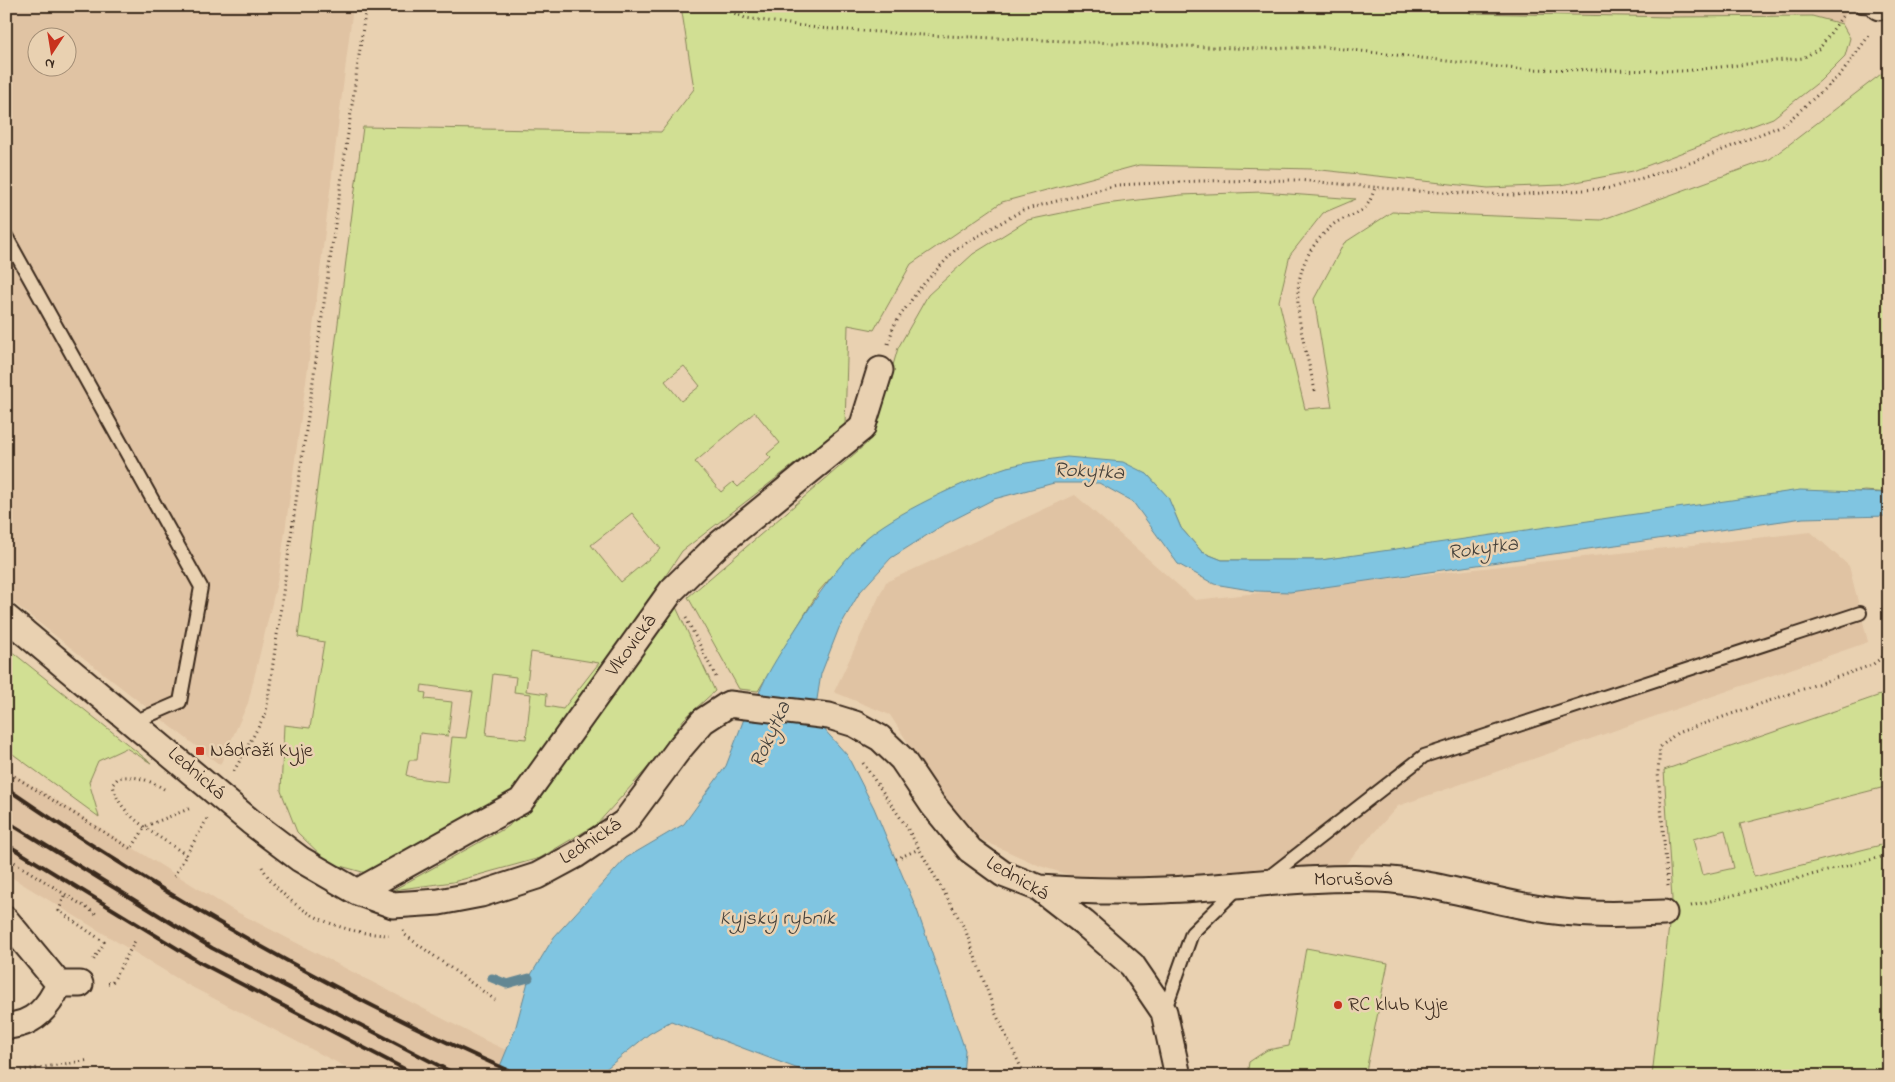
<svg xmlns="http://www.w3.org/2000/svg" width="1895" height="1082" font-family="'Indie Flower',sans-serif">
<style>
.built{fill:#e0c3a3;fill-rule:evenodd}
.green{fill:#d1df93;stroke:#868458;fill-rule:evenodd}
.water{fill:#80c5e1;stroke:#648793}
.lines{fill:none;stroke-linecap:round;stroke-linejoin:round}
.stream{stroke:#648793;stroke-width:9}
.service-casing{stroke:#3b2a1e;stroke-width:16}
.minor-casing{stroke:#3b2a1e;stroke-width:29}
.path{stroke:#3b2a1e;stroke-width:3;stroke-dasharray:1 4;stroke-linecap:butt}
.service{stroke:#e9d1b1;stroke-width:12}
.minor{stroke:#e9d1b1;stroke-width:25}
.rail{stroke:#3b2a1e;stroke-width:4}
.poi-dot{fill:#c8321e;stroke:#e9d1b1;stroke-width:2}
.labels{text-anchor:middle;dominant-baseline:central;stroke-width:5;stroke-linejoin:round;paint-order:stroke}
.street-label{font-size:20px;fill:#3b2a1e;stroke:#e9d1b1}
.poi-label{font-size:20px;fill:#3b2a1e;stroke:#e9d1b1;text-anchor:start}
.water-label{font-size:21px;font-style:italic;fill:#45413b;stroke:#e9d1b1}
</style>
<rect width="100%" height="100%" fill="#e9d1b1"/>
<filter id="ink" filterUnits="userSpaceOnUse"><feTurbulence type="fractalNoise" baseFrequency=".02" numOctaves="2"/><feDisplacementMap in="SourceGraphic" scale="10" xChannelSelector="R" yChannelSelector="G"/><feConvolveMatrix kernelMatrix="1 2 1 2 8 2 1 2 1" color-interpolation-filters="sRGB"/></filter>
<g filter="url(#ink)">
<!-- built -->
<path class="built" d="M 6,6 L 353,6 L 309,360 L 279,574 L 248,703 L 220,765 L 6,597 ZM 38,38 L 68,38 L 68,68 L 38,68 Z
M 1464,6 L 1848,6 L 1842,24 L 1812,16 L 1673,17 L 1470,13 Z
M 1075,495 L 1195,600 L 1811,532 L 1849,566 L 1868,642 L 1398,806 L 1342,868 L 1094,883 L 1040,866 L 982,840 L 953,812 L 890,715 L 834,692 L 886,582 Z
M 6,769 L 231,909 L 484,1040 L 564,1076 L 363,1076 L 188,985 L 6,874 Z"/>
<!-- green -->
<path class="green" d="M 681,6 L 1464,6 L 1470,13 L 1672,17 L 1812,16 L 1842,24 L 1850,38 L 1845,56 L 1820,81 L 1773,118 L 1633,171 L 1561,185 L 1488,188 L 1312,169 L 1139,165 L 1002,202 L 911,264 L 874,330 L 848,325 L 845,425 L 682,551 L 518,798 L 366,873 L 329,863 L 297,832 L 281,791 L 284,725 L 310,728 L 324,642 L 298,637 L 363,127 L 661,132 L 694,89 ZM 684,366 L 700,386 L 681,401 L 665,381 ZM 755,412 L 780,443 L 767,454 L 771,458 L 738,487 L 733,482 L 721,492 L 695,462 ZM 632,513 L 661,549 L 621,582 L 591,545 ZM 531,652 L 599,663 L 563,709 L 546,706 L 547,694 L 526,691 ZM 493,674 L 516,677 L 514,692 L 531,694 L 526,739 L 486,735 ZM 422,685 L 473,692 L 466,738 L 452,737 L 447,782 L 415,778 L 406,775 L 409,760 L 417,760 L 420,733 L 448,736 L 452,702 L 425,699 L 426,693 L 421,692 Z
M 1889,68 L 1889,493 L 1865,491 L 1321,560 L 1222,560 L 1202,552 L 1181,528 L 1168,498 L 1147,474 L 1008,467 L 949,490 L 893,520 L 863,541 L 819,591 L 758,691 L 739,689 L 688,597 L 866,444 L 875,428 L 898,348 L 928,295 L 973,254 L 1028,220 L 1105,204 L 1181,195 L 1262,192 L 1356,199 L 1323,213 L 1290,255 L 1279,301 L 1305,409 L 1332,407 L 1314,299 L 1344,243 L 1392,212 L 1601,220 L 1770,159 Z
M 676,607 L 715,691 L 684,719 L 651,764 L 597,824 L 540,858 L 453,882 L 393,890 L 509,826 Z
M 6,647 L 151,763 L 126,748 L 98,761 L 89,782 L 99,817 L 6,749 Z
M 1889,692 L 1889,786 L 1740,824 L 1754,877 L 1889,843 L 1889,1076 L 1652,1076 L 1672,899 L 1664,770 ZM 1725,830 L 1734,868 L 1702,875 L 1693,839 Z
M 1306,948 L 1388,963 L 1365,1076 L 1247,1076 L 1249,1062 L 1267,1050 L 1289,1046 Z"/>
<!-- water -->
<path class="water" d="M 1067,457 L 1123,462 L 1147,474 L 1168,497 L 1181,528 L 1202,552 L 1222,560 L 1321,560 L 1800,490 L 1889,493 L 1889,516 L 1803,518 L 1290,592 L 1256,591 L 1214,584 L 1178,564 L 1133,502 L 1099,483 L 1054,483 L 994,499 L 943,525 L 891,558 L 860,592 L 839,628 L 821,674 L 814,718 L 847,755 L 874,808 L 917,910 L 965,1050 L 963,1076 L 817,1076 L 671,1021 L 649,1034 L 597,1076 L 496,1076 L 515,1030 L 529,978 L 554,937 L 626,858 L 684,824 L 726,766 L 747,711 L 753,710 C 761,681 779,655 795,630 C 815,599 836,568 862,542 C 891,514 969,479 1007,467 C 1026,462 1048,460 1067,457 Z"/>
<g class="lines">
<!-- stream -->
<path class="stream" d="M 492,978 L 507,984 L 529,978"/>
<defs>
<path id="service" d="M 1861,6 L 1879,7
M 6,236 L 201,587 L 180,702 L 134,722
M 1274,881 L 1274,873 L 1424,756 L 1860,613
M 1164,1012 L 1192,933 L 1239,887"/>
<path id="minor" d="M 1879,7 L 1881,6
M 6,617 L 251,822 L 300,859 L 357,892 L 393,905 L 439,902 L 481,894 L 537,876 L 576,855 L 625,822 L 679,749 L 703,721 L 729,704 L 829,716 L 855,724 L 880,738 L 902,759 L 933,805 L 970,850 L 1003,874 L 1039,888 L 1084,923 L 1132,965 L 1164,1012 L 1178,1076
M 1039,888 C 1080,891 1122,892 1164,890 C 1236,887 1307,876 1379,879 C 1433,882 1483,899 1535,908 C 1579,916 1619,915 1664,913
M 357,892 L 521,801 L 672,590 L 717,546 L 862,428 L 880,370
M 6,920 L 59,984
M 6,1026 C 34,1025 49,1007 59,984 L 80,984"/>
</defs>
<!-- service casing -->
<use href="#service" class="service-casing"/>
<!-- minor casing -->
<use href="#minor" class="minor-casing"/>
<!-- path -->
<path class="path" d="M 716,6 L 745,18 L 818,28 L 923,35 L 1258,49 L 1326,47 L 1517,69 L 1683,71 L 1803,58 L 1820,48 L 1843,15
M 888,344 L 894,325 L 919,289 L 957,248 L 1023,210 L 1117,185 L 1198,181 L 1298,180 L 1415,191 L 1514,195 L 1611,188 L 1696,161 L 1785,124 L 1842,73 L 1870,34
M 1315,391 C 1302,328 1276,273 1334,224 C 1343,217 1361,215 1367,205 C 1371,200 1373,193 1375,188
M 686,618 L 717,679
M 863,763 L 906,826 L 965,929 L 995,1012 L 1025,1076
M 6,771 L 131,849 L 146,826 L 191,808
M 234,771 L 266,713 L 366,6
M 164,789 C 151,781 134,774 118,778 L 113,784 C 117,817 162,837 186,855
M 6,857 L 98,915
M 896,859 L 919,849
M 262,867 C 287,911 340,934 389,935
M 174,876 L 207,819
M 1668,886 L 1658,773 L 1660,747 L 1677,733 L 1872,665 L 1884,656 L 1889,636
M 64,896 L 59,911 L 104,942 L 93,961
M 1691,906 L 1889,855
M 403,931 L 405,935 L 495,1000
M 108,983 L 112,983 L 135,941
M 6,1073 L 90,1060"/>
<!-- service -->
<use href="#service" class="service"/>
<!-- minor -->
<use href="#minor" class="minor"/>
<!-- rail -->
<path class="rail" d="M 6,788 C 164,897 345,999 521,1076
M 6,821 L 212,948 L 459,1076
M 6,844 L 201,963 L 418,1076"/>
</g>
</g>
<!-- markers -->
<g class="poi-dot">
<rect x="195" y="746" width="10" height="10" rx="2.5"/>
<circle cx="1338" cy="1005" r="5"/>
</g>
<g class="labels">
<!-- street labels -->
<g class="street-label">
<text transform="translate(632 646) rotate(-54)">Vlkovická</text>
<text transform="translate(196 774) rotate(41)">Lednická</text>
<text transform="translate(591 842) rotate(-33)">Lednická</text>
<text transform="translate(1017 879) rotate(30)">Lednická</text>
<text x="1353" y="880">Morušová</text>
</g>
<!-- poi labels -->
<g class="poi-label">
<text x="210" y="751">Nádraží Kyje</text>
<text x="1348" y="1005">RC klub Kyje</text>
</g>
<!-- water labels -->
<g class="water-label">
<text transform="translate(1089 472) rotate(3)">Rokytka</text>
<text transform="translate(1483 549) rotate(-8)">Rokytka</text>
<text transform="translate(771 735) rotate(-65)">Rokytka</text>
<text x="777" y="919">Kyjský rybník</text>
</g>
</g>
<!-- margin -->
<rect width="1895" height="1082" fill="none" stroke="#e9d1b1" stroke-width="25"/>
<rect x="12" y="12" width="1870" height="1057" fill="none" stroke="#3b2a1e" stroke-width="2" filter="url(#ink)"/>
<!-- north arrow -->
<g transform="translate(52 52) rotate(192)"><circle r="24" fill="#e9d1b1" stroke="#a38e76"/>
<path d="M0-4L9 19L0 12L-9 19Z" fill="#c8321e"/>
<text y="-8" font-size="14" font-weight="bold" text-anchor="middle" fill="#3b2a1e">N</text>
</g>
</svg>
